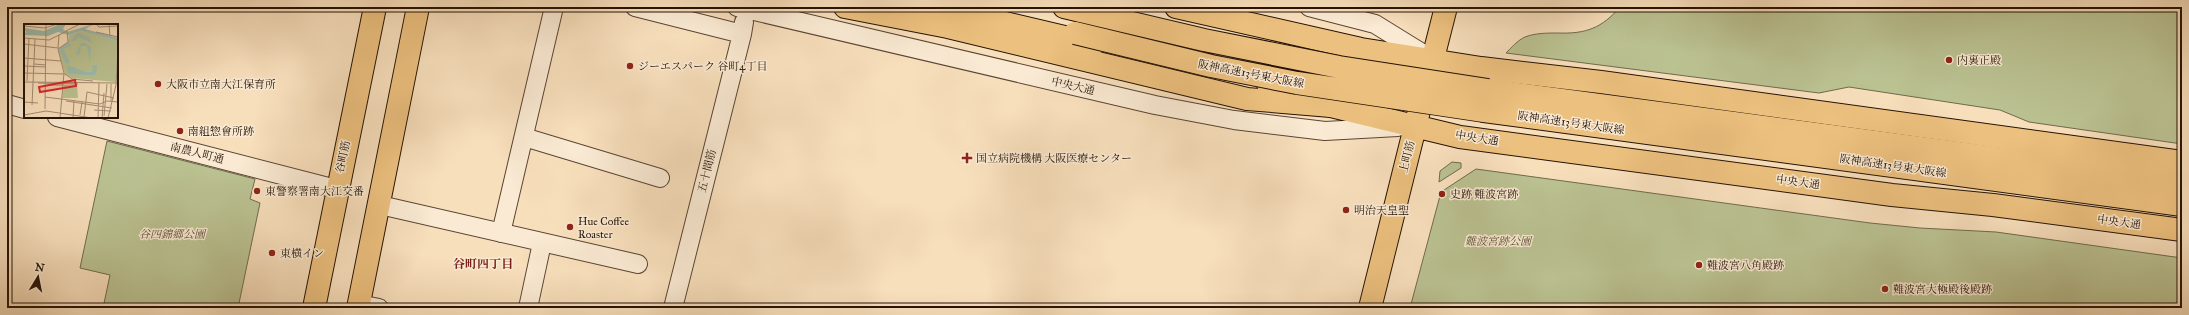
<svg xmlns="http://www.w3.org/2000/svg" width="2189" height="315" font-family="'IM FELL Great Primer','Noto Serif JP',serif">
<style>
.green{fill:#bbc292;stroke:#706a4c}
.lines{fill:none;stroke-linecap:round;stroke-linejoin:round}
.minor-casing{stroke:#5a4533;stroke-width:20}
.major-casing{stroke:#251205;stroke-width:24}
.highway-casing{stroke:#251205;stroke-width:24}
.minor{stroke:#faead3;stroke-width:18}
.major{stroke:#ecc07e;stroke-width:22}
.highway{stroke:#ecc07e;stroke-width:22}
.highway-bridge-casing{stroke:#251205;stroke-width:24;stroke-linecap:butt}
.highway-bridge{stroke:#ecc07e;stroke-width:22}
.poi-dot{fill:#8f2418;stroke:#faead3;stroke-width:1.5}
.labels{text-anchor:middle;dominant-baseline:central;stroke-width:3;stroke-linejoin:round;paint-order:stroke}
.poi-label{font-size:11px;fill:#251205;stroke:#faead3;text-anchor:start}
.street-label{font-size:11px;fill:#251205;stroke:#faead3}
.park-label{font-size:11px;font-style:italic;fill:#5a5036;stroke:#faead3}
.neighbourhood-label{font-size:12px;font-weight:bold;fill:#7a1f14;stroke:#faead3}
.inset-road{fill:none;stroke:#a48d73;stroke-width:1}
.view{fill:#d62828;fill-opacity:0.15;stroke:#d62828;stroke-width:2}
.inset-edge{fill:none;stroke:#251205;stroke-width:2}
</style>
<rect width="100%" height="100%" fill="#f8dfbc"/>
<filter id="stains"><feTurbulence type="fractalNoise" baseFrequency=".005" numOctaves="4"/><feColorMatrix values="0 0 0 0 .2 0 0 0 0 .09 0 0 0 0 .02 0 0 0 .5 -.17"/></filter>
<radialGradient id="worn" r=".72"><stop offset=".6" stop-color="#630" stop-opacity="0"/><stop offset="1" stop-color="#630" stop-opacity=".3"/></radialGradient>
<!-- green -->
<path class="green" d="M 1620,7 L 2182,7 L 2182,144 L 2029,122 L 2000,110 L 1849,87 L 1819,93 L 1506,53 C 1511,48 1518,40 1525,37 C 1535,33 1547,33 1558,33 C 1586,34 1602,28 1620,7 Z
M 107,141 L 255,179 L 250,199 L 260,203 L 238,308 L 103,308 L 110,275 L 80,268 Z
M 1452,162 L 1461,163 L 1461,168 L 1439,182 L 1440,171 Z
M 1476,169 L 1870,223 L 1920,228 L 1996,232 L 2182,258 L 2182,308 L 1410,308 L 1441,192 Z"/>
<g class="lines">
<defs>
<path id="minor" d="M 635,7 L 742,34 L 744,22
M 737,7 L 1155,105 L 1234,120 L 1325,131 L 1398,127
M 1309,7 L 1375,24 L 1430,58
M 7,104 L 25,109
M 57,117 L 336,189
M 524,137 L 660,178
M 380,205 L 638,264
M 501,233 L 554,7
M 359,304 L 379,308
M 528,308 L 542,243
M 673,308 L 742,34"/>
<path id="major" d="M 845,7 L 948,27 L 1247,99 L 1331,106 L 1460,137 L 1892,195 L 1993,205 L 2182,230
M 1176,7 L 1361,49 L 1481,68 L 1601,82 L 2182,162
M 1429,74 L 1446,7
M 314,308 L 375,7
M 358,308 L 418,7
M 1370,308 L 1419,111"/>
<path id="highway" d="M 938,7 L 1094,44
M 1064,7 L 1081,11
M 1268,84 L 1331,106
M 1488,90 L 2182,183
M 1484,111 L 2182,205"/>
</defs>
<!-- minor casing -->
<use href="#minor" class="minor-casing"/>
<!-- major casing -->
<use href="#major" class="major-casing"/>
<!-- highway casing -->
<use href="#highway" class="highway-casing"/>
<!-- minor -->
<use href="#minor" class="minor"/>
<!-- major -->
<use href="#major" class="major"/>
<!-- highway -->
<use href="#highway" class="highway"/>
<defs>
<path id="highway-bridge" d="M 1081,11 L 1204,40 L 1339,67 L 1488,90
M 1075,33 L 1211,66 L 1297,83 L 1484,111"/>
</defs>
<!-- highway-bridge casing -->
<use href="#highway-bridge" class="highway-bridge-casing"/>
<!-- highway-bridge -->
<use href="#highway-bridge" class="highway-bridge"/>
</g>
<!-- markers -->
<g class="poi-dot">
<circle cx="1949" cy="60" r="4"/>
<circle cx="630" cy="66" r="4"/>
<circle cx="158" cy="84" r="4"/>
<circle cx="180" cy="131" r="4"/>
<path d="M965 152h4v4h4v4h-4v4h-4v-4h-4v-4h4z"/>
<circle cx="257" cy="191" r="4"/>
<circle cx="1442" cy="194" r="4"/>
<circle cx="1346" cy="210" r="4"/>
<circle cx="570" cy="227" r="4"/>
<circle cx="272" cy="253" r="4"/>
<circle cx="1699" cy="265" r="4"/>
<circle cx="1885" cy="289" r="4"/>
</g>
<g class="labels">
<!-- poi labels -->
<g class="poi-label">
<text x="1957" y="60">内裏正殿</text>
<text x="638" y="66">ジーエスパーク 谷町4丁目</text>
<text x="166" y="84">大阪市立南大江保育所</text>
<text x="188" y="131">南組惣會所跡</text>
<text x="976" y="158">国立病院機構 大阪医療センター</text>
<text x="265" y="191">東警察署南大江交番</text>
<text x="1450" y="194">史跡 難波宮跡</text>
<text x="1354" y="210">明治天皇聖</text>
<text x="578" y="221">Hue Coffee<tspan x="578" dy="13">Roaster</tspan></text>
<text x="280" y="253">東横イン</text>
<text x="1707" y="265">難波宮八角殿跡</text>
<text x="1893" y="289">難波宮大極殿後殿跡</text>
</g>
<!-- street labels -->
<g class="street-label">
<text transform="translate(1251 74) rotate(11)">阪神高速13号東大阪線</text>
<text transform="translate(1073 86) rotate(13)">中央大通</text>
<text transform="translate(1571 123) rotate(8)">阪神高速13号東大阪線</text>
<text transform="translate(1477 138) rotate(9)">中央大通</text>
<text transform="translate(197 153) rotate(14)">南農人町通</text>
<text transform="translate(343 157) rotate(-78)">谷町筋</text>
<text transform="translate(1407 157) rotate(-76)">上町筋</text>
<text transform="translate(1893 166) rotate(8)">阪神高速13号東大阪線</text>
<text transform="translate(707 171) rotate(-76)">五十間筋</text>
<text transform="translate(1798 182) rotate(8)">中央大通</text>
<text transform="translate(2119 222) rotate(8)">中央大通</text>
</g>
<!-- park labels -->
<g class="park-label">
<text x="172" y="234">谷四錦郷公園</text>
<text x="1498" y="241">難波宮跡公園</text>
</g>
<!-- neighbourhood labels -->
<g class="neighbourhood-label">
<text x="483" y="264">谷町四丁目</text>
</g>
</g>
<!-- overview -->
<g transform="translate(24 24)">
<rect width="94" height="94" fill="#f8dfbc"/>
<path d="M 57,7 L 94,17 L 92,58 L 48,54 L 41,50 L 34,26 L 44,18 L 45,11 ZM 40,61 L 53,61 L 54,74 L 38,74 Z" fill="#bbc292"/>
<path d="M 36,0 L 42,0 L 39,5 L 43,8 L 70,0 L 61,5 L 94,14 L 94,17 L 57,7 L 45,11 L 34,8 L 24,12 L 0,11 L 2,8 L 0,4 L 20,7 ZM 54,9 L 64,13 L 69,19 L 54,13 L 51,17 L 46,17 ZM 45,18 L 47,22 L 39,25 L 46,38 L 42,40 L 35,24 ZM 57,19 L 61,19 L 67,23 L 66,39 L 63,22 L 57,22 L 55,31 L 52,30 ZM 43,41 L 62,48 L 68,48 L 69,41 L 73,41 L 73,44 L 71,51 L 60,51 L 44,49 Z" fill="#9dbdae"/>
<path class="inset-road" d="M 72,0 L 75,3 L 94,2M 85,0 L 86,12M 0,2 L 21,4 L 33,0M 42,7 L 56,0M 72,8 L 94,13M 0,14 L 25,16 L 43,7M 0,20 L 34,24 L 35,11M 0,34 L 37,37M 10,40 L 22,41M 0,42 L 22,43M 0,49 L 41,50 L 48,55 L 69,57M 3,57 L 5,14M 0,58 L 94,59M 14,59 L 54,60M 25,61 L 39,61M 21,73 L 76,80 L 83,77 L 94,78M 42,77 L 88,84M 87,77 L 87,60M 0,78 L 14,79M 8,81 L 11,15M 21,85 L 22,0M 70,86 L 87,87M 0,91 L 22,87 L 68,94M 56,91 L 58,78M 80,92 L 83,60M 60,93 L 63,68 L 90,74M 36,94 L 40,49 L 34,25 L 44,18 L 43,7M 49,94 L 50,76M 74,94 L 75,59M 78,94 L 80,69M 84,94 L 92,61 L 94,26"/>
<path class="view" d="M 51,56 L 52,62 L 16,68 L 15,63 Z"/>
<rect width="94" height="94" class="inset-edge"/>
</g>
<!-- margin -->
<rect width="2189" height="315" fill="none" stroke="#f8dfbc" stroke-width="24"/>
<rect x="8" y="8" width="2173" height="299" fill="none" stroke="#251205" stroke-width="2"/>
<rect x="12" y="12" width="2165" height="291" fill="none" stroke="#251205"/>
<!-- north arrow -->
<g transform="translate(38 277) rotate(10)" stroke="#faead3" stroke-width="3" paint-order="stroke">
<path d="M0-3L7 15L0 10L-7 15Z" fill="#251205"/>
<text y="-6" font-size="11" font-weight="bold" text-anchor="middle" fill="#251205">N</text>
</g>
<rect width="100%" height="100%" filter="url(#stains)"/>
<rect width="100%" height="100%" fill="url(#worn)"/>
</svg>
